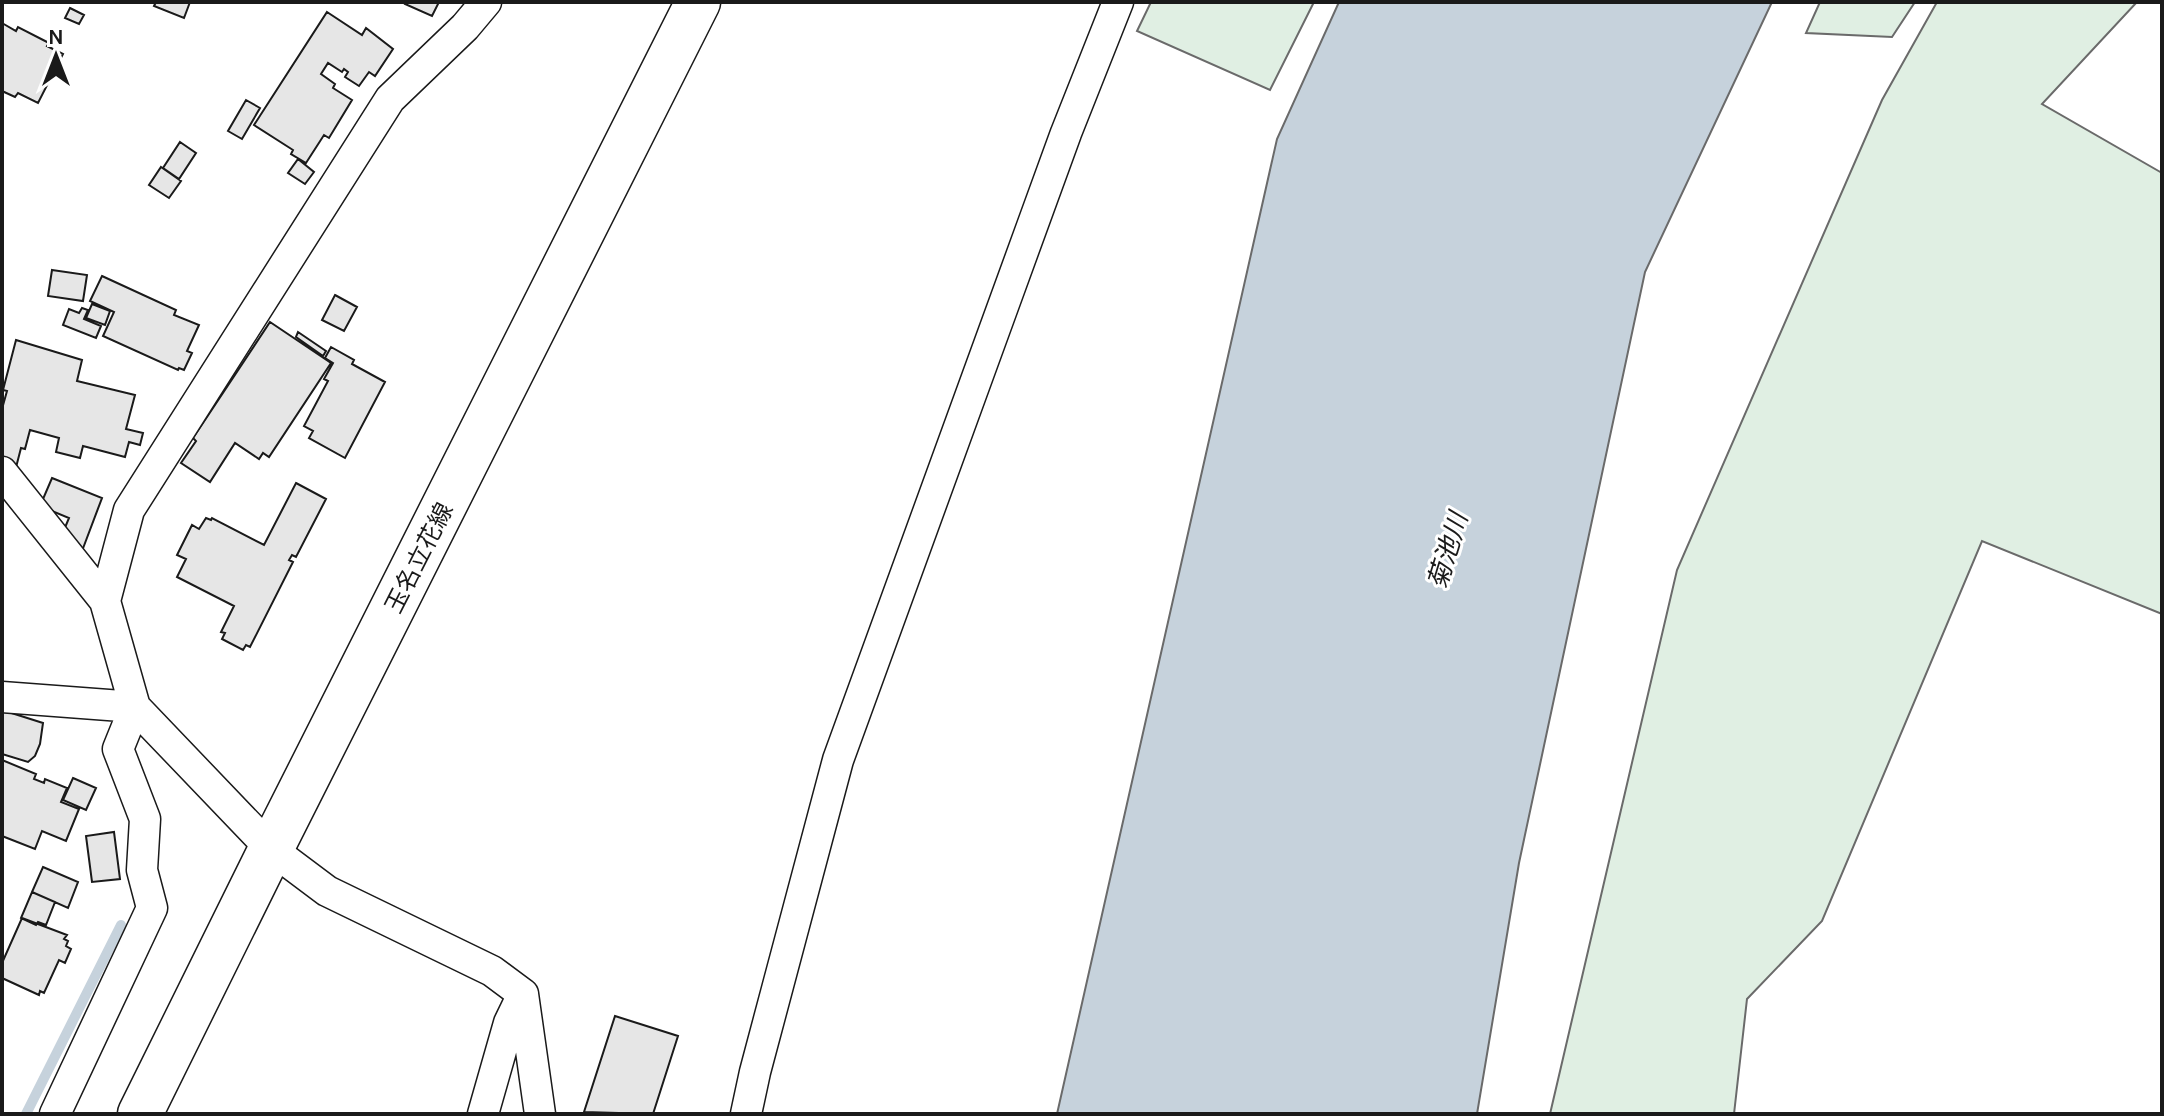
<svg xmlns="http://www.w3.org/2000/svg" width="2164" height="1116" font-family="Karla,'Noto Sans JP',sans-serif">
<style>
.green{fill:#e0efe3;stroke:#6a6a6a;stroke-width:2}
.water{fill:#c6d2dc;stroke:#6a6a6a;stroke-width:2}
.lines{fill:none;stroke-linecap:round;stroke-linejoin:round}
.stream{stroke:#c6d2dc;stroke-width:10}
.building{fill:#e6e6e6;stroke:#1a1a1a;stroke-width:2}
.street-casing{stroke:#1a1a1a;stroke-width:33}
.primary-casing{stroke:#1a1a1a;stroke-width:47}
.street{stroke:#fff;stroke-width:30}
.primary{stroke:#fff;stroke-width:44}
.labels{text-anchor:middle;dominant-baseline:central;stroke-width:6;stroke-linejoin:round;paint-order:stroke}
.street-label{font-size:24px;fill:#1a1a1a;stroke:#fff}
.water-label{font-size:26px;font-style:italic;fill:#1a1a1a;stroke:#fff}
</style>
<rect width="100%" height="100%" fill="#fff"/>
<!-- green -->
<path class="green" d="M 1151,2 L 1314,2 L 1270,90 L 1137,31 Z
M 1820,2 L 1915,2 L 1892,37 L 1806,33 Z
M 1937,2 L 2137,2 L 2042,104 L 2162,173 L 2162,614 L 1982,541 L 1822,921 L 1747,999 L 1734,1114 L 1550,1114 L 1677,570 L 1882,100 Z"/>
<!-- water -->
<path class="water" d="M 1339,2 L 1772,2 L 1645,272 L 1519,863 L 1477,1114 L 1057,1114 L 1277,139 Z"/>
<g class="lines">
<!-- stream -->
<path class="stream" d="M 26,1114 L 121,925"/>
</g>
<!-- building -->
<path class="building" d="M 156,2 L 190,2 L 184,18 L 154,6 Z
M 406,2 L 439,2 L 432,16 L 405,4 Z
M 70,8 L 84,15 L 79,24 L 65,18 Z
M 327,12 L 362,35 L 366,28 L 393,49 L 375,76 L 369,72 L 359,86 L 345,77 L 348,72 L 344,69 L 342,72 L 328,63 L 321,74 L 335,84 L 333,88 L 352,100 L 329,138 L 324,135 L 306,163 L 291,154 L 293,150 L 254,125 Z
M 2,23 L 16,31 L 18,27 L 49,43 L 47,46 L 63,54 L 38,103 L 18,93 L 15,97 L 2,91 Z
M 246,100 L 260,108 L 242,139 L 228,131 Z
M 180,142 L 196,153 L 179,179 L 163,168 Z
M 298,159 L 314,172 L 305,184 L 288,173 Z
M 161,167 L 181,181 L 169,198 L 149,185 Z
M 52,270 L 87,275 L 83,301 L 48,296 Z
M 102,276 L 176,310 L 174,315 L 199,325 L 187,351 L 192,353 L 184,370 L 179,368 L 178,370 L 103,336 L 114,312 L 90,301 Z
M 335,295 L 357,307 L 344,331 L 322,320 Z
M 92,304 L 110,311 L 105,325 L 86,318 Z
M 82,308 L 88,310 L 84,319 L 101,326 L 96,338 L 63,325 L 69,309 L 79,313 Z
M 270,322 L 331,363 L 269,457 L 263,453 L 259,459 L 235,443 L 210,482 L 181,463 L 196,441 L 193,438 Z
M 298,332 L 326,351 L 323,356 L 296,337 Z
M 16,340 L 82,360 L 77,381 L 135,395 L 126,429 L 143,433 L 140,445 L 129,442 L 125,457 L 83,446 L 80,458 L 56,452 L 59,438 L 30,430 L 25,449 L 21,448 L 13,479 L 2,476 L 2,409 L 7,391 L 3,390 Z
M 331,347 L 354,360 L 352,364 L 385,382 L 345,458 L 309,438 L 313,431 L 304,426 L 328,381 L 324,379 L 333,363 L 325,358 Z
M 52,478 L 102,498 L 82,551 L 59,542 L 69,518 L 40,506 Z
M 296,483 L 326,499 L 296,557 L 292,555 L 289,560 L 293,562 L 250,647 L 246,645 L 243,650 L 222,639 L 225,633 L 221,632 L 234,606 L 177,577 L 186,559 L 177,555 L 192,525 L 199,529 L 206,518 L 211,520 L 212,518 L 264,545 Z
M 2,710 L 43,723 L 40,744 L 35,756 L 28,762 L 2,754 Z
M 2,760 L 36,774 L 34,779 L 44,783 L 45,779 L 67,788 L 61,802 L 79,809 L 66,841 L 42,831 L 35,849 L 2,836 Z
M 73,778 L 96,788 L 86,810 L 63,800 Z
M 114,832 L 120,879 L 92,882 L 86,836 Z
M 43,867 L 78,882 L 68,908 L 32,892 Z
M 32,892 L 55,902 L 46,925 L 38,922 L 36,925 L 21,918 Z
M 22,918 L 67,935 L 64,939 L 68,941 L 66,946 L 71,949 L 65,963 L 59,960 L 44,993 L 40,991 L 39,995 L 2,978 L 2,963 Z
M 615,1016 L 678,1036 L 653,1114 L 584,1112 Z"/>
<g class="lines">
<defs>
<path id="street" d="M 2,472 L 105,601
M 2,697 L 135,707 L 105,601 L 129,510 L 390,99 L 465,27 L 486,2
M 55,1114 L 152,908 L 142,870 L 145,819 L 118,749 L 135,707 L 271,849 L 327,891 L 492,971 L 523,994 L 540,1114
M 483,1114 L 509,1023 L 523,994
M 746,1114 L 755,1072 L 838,760 L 1066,133 L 1118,2"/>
<path id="primary" d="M 140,1114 L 271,849 L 698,2"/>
</defs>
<!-- street casing -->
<use href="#street" class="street-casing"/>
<!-- primary casing -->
<use href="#primary" class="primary-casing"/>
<!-- street -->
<use href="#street" class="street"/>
<!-- primary -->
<use href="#primary" class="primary"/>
</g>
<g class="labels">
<!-- street labels -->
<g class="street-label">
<text transform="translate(419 558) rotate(-63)">玉名立花線</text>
</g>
<!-- water labels -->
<g class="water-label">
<text transform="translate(1448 551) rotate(-73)">菊池川</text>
</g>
</g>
<!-- border -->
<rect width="2164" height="1116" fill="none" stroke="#1a1a1a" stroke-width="8"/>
<!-- north arrow -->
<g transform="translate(56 56)" stroke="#ffffff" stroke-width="6" paint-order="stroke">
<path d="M0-6L14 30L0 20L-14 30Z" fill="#1a1a1a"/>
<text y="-12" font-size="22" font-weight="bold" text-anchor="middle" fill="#1a1a1a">N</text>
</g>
</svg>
